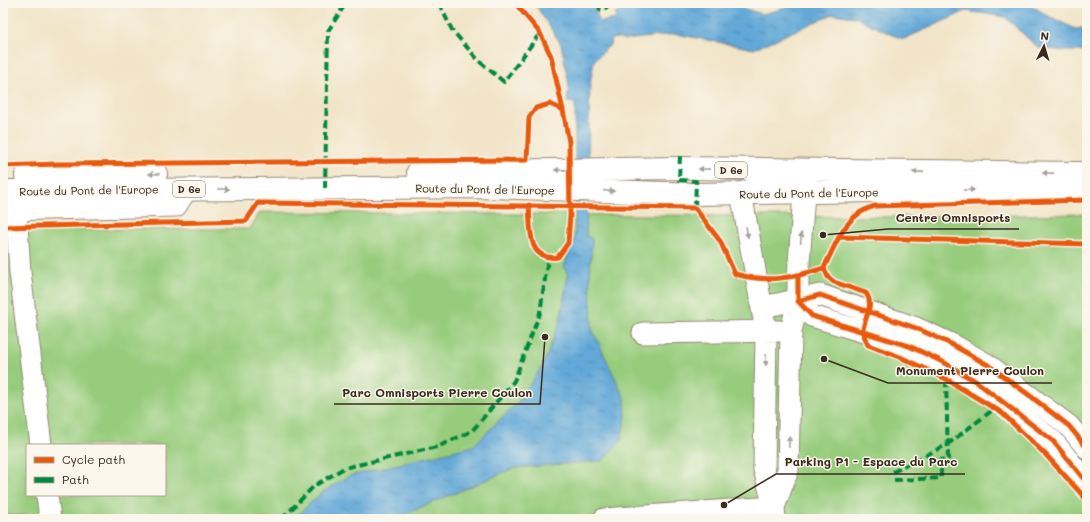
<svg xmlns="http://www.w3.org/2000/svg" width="1090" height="522" font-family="Mali,sans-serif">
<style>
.grass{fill:#97cc7d;stroke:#697b4e;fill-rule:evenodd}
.park{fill:url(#park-dots);stroke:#697b4e}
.water{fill:url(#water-ripples);stroke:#4e697b}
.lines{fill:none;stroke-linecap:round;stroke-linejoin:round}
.minor-casing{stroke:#968773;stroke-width:23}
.major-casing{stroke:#968773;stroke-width:24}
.minor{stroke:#fff;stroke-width:21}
.major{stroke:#fff;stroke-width:22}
.quiet{stroke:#00873e;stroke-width:4;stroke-dasharray:8 4;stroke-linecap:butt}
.cycleway-casing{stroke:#fbf7ec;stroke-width:8}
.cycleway{stroke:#e8590c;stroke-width:5}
.oneway{fill:#a79f9a}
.labels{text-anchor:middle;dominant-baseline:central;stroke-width:3;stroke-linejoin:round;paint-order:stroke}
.shield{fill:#fbf7ec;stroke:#75685c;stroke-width:1}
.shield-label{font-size:10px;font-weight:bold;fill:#3b2a1e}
.street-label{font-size:11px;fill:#3b2a1e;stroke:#fbf7ec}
.leader{fill:none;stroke:#3b2a1e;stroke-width:1.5}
.callout-dot{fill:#3b2a1e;stroke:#fbf7ec;stroke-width:1.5}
.callout-label{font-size:12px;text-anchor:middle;font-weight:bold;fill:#3b2a1e;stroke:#fbf7ec;stroke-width:3;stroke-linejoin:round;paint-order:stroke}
</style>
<defs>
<pattern id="park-dots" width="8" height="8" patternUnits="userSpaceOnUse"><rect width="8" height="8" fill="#97cc7d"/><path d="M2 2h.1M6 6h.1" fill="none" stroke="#83af6c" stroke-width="1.8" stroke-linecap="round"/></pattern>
<pattern id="water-ripples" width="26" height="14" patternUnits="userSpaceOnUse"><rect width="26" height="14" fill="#62a8d8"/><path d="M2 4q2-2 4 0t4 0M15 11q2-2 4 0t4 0" fill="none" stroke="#5289af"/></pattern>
</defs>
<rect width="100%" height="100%" fill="#fbf7ec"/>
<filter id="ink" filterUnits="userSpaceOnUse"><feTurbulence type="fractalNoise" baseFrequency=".025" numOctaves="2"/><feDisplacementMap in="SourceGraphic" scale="8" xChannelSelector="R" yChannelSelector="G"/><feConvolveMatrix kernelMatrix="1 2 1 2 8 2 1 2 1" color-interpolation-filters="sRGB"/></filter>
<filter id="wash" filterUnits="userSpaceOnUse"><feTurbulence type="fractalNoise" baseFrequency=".012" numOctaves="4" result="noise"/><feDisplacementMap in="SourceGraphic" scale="16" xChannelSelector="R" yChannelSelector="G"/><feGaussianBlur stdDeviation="0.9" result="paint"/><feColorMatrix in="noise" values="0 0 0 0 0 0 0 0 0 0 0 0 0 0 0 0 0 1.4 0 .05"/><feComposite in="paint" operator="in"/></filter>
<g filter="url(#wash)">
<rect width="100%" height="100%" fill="#f1e4c8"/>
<!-- grass -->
<path class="grass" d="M 260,212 L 900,217 L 1087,214 L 1087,519 L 3,519 L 3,229 L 250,229 ZM 27,445 L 165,445 L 165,495 L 27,495 Z"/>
<!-- park -->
<path class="park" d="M 3,514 L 40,516 L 40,519 L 3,519 Z"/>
<!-- water -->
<path class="water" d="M 534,3 L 592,3 L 600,22 L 616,19 L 615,14 L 635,3 L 727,3 L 762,14 L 804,3 L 1028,3 L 1050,17 L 1076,29 L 1087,27 L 1087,51 L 1065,51 L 1038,48 L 1005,17 L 966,11 L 904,39 L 892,35 L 855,17 L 833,14 L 754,49 L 676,34 L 624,40 L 618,38 L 611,39 L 610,45 L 594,61 L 590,85 L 586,236 L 592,239 L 590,277 L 592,329 L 625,399 L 626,416 L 621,441 L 602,461 L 514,468 L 394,519 L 294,519 L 320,494 L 349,476 L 473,446 L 518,402 L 543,365 L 560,322 L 568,275 L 564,267 L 575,235 L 575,103 L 567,102 L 569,85 L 561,44 Z"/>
</g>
<g filter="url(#ink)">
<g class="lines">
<defs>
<path id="minor" d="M 16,209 L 20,272 L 41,445
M 3,210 L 176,206 L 187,189
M 798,301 L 812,316 L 909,346 L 941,361 L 977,382 L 1053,441 L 1087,483
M 763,307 L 820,295 L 916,328 L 951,344 L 988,365 L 1069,426 L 1087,448
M 643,333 L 780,331
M 47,495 L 50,519
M 774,507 L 788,470 L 791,331 L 798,301 L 798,277 L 804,193 L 789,184
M 604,519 L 774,507
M 775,519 L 774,507 L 764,469 L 766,331 L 741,193 L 781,180 L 808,175"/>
<path id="major" d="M 418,172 L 679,168 L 1080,173
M 26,176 L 156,174
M 3,191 L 490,187 L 695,194 L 1050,188 L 1087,186"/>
</defs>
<!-- minor casing -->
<use href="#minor" class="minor-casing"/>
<!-- major casing -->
<use href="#major" class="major-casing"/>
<!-- minor -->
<use href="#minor" class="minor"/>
<!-- major -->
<use href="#major" class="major"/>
<!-- quiet -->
<path class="quiet" d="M 439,3 L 452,30 L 479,61 L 504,82 L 540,33
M 598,3 L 600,10 L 618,3
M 680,156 L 679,180 L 696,181 L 695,208
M 325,188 L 328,31 L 346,3
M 893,472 L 948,444 L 994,409
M 894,480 L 941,478 L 941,460 L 948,459 L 946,379
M 282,519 L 314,486 L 344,468 L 437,447 L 472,431 L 514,381 L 540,313 L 548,258"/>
<defs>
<path id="cycleway" d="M 515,3 L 540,33 L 551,56 L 563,110
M 3,166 L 57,164 L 527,160 L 529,117 L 536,108 L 550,104 L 563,110 L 569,142 L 570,215 L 568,243 L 558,257 C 526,262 531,227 529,205
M 1087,200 L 875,206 C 846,213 836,243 824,268 L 828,277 L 834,282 L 866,293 C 875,305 864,318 863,330 C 863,334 866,341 868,345 L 900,357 L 946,379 L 1002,413 L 1046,455 L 1087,500
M 3,227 L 246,221 L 258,203 L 695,208 L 720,241 L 735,274 C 768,283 793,278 824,268
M 839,237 L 1087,244
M 798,277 L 798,301 L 812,316 L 909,346 L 941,361 L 977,382 L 1053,441 L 1087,483
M 798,301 L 820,295 L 916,328 L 951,344 L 988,365 L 1029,395 L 1069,426 L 1087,448"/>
</defs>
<!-- cycleway casing -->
<use href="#cycleway" class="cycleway-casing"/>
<!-- cycleway -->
<use href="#cycleway" class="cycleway"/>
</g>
<!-- one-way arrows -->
<defs><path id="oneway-solid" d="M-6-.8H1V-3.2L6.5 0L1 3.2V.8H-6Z"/></defs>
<g class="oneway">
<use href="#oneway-solid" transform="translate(704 169) rotate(-179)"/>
<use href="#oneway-solid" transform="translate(560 170) rotate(179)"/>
<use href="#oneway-solid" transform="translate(918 172) rotate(-179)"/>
<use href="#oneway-solid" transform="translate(1048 173) rotate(-179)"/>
<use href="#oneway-solid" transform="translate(154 174) rotate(180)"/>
<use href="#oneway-solid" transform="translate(224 189)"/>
<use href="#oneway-solid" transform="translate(969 190) rotate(-1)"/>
<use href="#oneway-solid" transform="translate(609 191) rotate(2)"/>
<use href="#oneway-solid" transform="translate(747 232) rotate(80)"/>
<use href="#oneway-solid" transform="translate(801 238) rotate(-86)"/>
<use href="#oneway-solid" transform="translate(766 360) rotate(91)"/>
<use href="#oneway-solid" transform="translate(789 442) rotate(-89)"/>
</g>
</g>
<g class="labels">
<!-- shield labels -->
<g class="shield">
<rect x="715" y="162" width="32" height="16" rx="3"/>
<rect x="173" y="181" width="32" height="16" rx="3"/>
</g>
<g class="shield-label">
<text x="731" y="170">D 6e</text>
<text x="189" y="189">D 6e</text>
</g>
<!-- street labels -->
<g class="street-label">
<text transform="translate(485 189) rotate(1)">Route du Pont de l'Europe</text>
<text transform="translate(89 190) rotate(-1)">Route du Pont de l'Europe</text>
<text transform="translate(809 193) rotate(-1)">Route du Pont de l'Europe</text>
</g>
</g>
<!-- callouts -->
<path class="leader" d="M823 235L888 229H1019M824 359L888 383H1052M545 337L540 404H334M724 505L776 474H965"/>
<g class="callout-dot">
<circle cx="823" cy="235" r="4"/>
<circle cx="824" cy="359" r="4"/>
<circle cx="545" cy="337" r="4"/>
<circle cx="724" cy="505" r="4"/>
</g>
<g class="callout-label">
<text x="953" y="222">Centre Omnisports</text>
<text x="970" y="375">Monument Pierre Coulon</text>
<text x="437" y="397">Parc Omnisports Pierre Coulon</text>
<text x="871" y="466">Parking P1 - Espace du Parc</text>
</g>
<!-- margin -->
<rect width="1090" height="522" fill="none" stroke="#fbf7ec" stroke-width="16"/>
<!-- legend -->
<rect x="26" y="444" width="140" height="52" fill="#fbf7ec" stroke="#aea59a"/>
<rect x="34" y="457" width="20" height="6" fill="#e8590c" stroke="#aea59a"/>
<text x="62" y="464" font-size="12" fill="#3b2a1e">Cycle path</text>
<rect x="34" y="477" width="20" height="6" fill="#00873e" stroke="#aea59a"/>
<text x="62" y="484" font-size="12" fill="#3b2a1e">Path</text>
<!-- north arrow -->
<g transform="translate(1044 46) rotate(5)" stroke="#fbf7ec" stroke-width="3" paint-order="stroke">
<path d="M0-3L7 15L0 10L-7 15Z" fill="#3b2a1e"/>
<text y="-6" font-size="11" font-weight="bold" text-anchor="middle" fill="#3b2a1e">N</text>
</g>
</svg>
